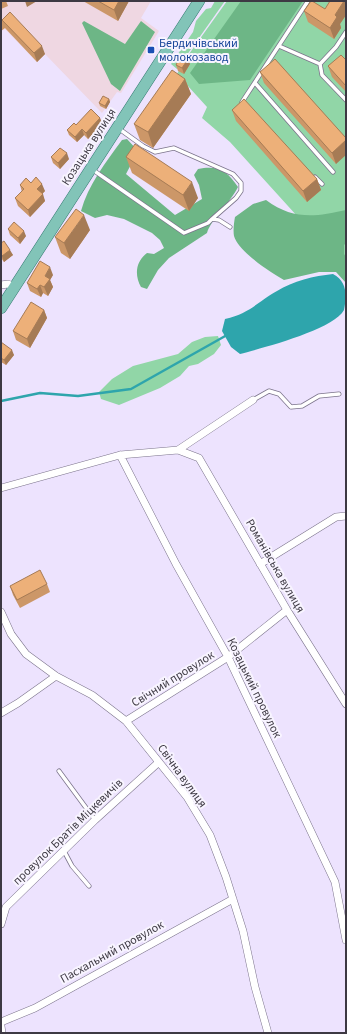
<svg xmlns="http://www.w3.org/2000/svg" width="347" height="1034" font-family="'Source Sans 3',sans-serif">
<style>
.industrial{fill:#efd7e2}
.green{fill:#91d6a7}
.forest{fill:#6db686}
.water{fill:#2ea5ac}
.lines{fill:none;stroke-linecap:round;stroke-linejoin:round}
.stream{stroke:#2ea5ac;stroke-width:2.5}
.lane-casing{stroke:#7c748c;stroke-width:5}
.street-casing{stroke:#7c748c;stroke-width:8}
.primary-casing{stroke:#347a70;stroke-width:12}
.lane{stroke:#fff;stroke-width:3.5}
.street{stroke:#fff;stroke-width:7}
.primary{stroke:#82c4b8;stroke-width:11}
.wall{fill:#cc9768}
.shaded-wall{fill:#a67b55}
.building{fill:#edb079;stroke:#a67b55}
.transit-dot{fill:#1a4fb4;stroke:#f8f4ff;stroke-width:1.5}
.labels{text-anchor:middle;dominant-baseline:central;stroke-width:4;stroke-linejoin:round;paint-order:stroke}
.transit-label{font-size:12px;fill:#164399;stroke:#f8f4ff;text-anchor:start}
.street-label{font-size:12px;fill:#3d3943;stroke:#f8f4ff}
</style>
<rect width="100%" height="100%" fill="#ede3fe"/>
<!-- industrial -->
<path class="industrial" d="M 1,1 L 151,1 L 141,18 L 159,31 L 121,93 L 117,92 L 102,113 L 45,54 L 37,62 L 5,29 L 1,31 Z"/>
<!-- green -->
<path class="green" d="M 215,1 L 225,1 L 177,69 L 171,64 L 193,32 L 196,21 L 206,9 L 211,8 Z
M 227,1 L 346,1 L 346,270 L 230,142 L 202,118 L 207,107 L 177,74 L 184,61 Z
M 218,336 L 221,345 L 214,354 L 198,364 L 189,366 L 180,376 L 160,388 L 119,405 L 101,399 L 99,392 L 112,379 L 133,366 L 178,354 L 192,342 L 205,337 Z"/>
<!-- forest -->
<path class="forest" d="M 241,1 L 303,1 L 250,80 L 199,84 L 190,73 Z
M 84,21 L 125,44 L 141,21 L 155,32 L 120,91 L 111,84 L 82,23 Z
M 127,139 L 138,151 L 126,174 L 175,215 L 202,199 L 199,185 L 194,175 L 198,169 C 217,165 227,170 238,187 C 230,203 211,219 207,233 L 169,258 L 158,270 L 147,289 L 141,287 C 134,275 136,261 147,253 L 154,254 L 164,248 L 160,240 L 152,233 L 124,219 L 107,215 L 95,218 L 81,211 C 88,185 106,162 122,140 Z
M 266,200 C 293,220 315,217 346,210 L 346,243 L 344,245 L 344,254 L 346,257 L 346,283 L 336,272 L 319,272 L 284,280 C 270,272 239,252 234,236 C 233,231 234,222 235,217 L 253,204 Z"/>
<!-- water -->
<path class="water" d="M 333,274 C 347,281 347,295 344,310 C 333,330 262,348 240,354 L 231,347 L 222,331 L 225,319 C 250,313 256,303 277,291 C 293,281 314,276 333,274 Z"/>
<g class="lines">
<!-- stream -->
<path class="stream" d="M 1,401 L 40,393 L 78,396 L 131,389 L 227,335"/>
<defs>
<path id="lane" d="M 346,32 L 336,47 L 320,64 L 322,75 L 346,100
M 279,46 L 320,64
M 255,83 L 333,172
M 242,102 L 308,1
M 118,128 L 143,146 L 155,152 L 174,148 L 233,174 L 241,183 L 241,191 L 236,198 L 212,219
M 93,170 L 184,233 L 208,223 L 212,219 L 219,220 L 230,227
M 315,177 L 322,184
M 253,400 L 269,391 L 279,394 L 291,407 L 302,406 L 319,396 L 339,394
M 59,771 L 95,820
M 64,851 L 72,866 L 89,886"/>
<path id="street" d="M 1,285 L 8,284 L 14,287
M 178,450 L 253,400
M 120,455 L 176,564 L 228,657 L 335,882 L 346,940
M 1,488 L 120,455 L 178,450 L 199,458 L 287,610 L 346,704
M 260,564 L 336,517 L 346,516
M 1,612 L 11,634 L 26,654 L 56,676 L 92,695 L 126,721 L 187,797 L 210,835 L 226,877 L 243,931 L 255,987 L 268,1033
M 1,713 L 18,703 L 56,676
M 126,721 L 228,657 L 287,610
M 1,924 L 6,907 L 95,820 L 159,762
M 1,1022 L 35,1008 L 233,899
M 1,1026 L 2,1033"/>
<path id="primary" d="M 1,308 L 199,1"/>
</defs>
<!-- lane casing -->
<use href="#lane" class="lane-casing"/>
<!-- street casing -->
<use href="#street" class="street-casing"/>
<!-- primary casing -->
<use href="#primary" class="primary-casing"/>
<!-- lane -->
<use href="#lane" class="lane"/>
<!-- street -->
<use href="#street" class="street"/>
<!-- primary -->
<use href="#primary" class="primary"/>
</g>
<!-- wall -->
<path class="wall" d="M 1,1 L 6,1 L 8,6 L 1,9 Z
M 83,1 L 129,1 L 118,21 Z
M 330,1 L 346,1 L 346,15 L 340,24 L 341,28 L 334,39 L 308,22 L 304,11 L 325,9 Z
M 1,17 L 2,20 L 45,54 L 37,62 L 5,28 L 1,31 Z
M 346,60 L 346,92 L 332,77 L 328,66 Z
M 190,64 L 184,74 L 178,71 L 176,65 Z
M 260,72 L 346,138 L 336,164 L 264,83 Z
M 185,79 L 191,94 L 153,148 L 140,140 L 134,124 Z
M 109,99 L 110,102 L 106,109 L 100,106 L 99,103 Z
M 232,110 L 317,179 L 321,190 L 307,202 L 236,121 Z
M 100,118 L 102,124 L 88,139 L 84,135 L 77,142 L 69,135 L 67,130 L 76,125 Z
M 51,157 L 69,159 L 60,169 L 53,163 Z
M 126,157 L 198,198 L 189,211 L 132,173 Z
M 31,183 L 45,191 L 42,194 L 45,201 L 30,217 L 18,206 L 15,198 L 22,192 L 20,185 Z
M 8,229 L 26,236 L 20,244 L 10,235 Z
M 90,230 L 70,259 L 61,253 L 55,237 Z
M 1,243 L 13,255 L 4,262 L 1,258 Z
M 53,275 L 50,280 L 53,287 L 48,296 L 43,293 L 41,297 L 30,291 L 27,283 Z
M 44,310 L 47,318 L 30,348 L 16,340 L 13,331 Z
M 1,342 L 14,355 L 6,365 L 1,362 Z
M 47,584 L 50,592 L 20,608 L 13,595 L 10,586 Z"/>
<!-- shaded-wall -->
<path class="shaded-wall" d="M 25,1 L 37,1 L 27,7 Z
M 119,1 L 129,1 L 118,21 L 114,10 Z
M 344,1 L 345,1 L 346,5 L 346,15 L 340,24 L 341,28 L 334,39 L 330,28 L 335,15 Z
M 42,46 L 45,54 L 37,62 L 34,53 Z
M 188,59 L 190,64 L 184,74 L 182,68 Z
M 185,79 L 191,94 L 153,148 L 148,132 Z
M 109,99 L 110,102 L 106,109 L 105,106 Z
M 100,118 L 102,124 L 88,139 L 86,133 Z
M 82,129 L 84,135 L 77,142 L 75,137 Z
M 346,140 L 346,155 L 336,164 L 332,153 Z
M 67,153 L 69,159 L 60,169 L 58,163 Z
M 317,179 L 321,190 L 307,202 L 303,191 Z
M 192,182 L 198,198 L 189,211 L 183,195 Z
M 42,184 L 45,191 L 40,196 L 37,189 Z
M 43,194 L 45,201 L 30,217 L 28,210 Z
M 84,215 L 90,230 L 70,259 L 64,243 Z
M 24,231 L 26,236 L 20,244 L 18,238 Z
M 10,250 L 13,255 L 4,262 L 2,256 Z
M 50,267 L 53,275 L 50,280 L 53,287 L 48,296 L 44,287 L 45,276 Z
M 40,285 L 43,293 L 41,297 L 37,289 Z
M 44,310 L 47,318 L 30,348 L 27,339 Z
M 12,350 L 14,355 L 6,365 L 4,360 Z"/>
<!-- building -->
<path class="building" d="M 98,1 L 119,1 L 114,10 Z
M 311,1 L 312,1 L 325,9 L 330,1 L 344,1 L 335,15 L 337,17 L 330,28 L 304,11 Z
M 10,12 L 42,46 L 34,53 L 2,20 Z
M 181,55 L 188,59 L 182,68 L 176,65 Z
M 341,55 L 346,60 L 346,86 L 328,66 Z
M 275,59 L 346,138 L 346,140 L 332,153 L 260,72 Z
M 172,70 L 185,79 L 148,132 L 134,124 Z
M 103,96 L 109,99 L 105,106 L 99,103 Z
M 244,99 L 317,179 L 303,191 L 232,110 Z
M 91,109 L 100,118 L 86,133 L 82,129 L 75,137 L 67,130 L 74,123 L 76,125 Z
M 135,144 L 192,182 L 183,195 L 126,157 Z
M 60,148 L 67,153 L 58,163 L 51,157 Z
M 36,177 L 42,184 L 37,189 L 43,194 L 28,210 L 15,198 L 24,189 L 20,185 L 26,178 L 31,183 Z
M 76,209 L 84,215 L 64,243 L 55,237 Z
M 14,222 L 24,231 L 18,238 L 8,229 Z
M 4,241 L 10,250 L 2,256 L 1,254 L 1,250 L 2,249 L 1,248 L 1,243 Z
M 40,261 L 50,267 L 45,276 L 50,279 L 44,287 L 40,285 L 37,289 L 27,283 Z
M 31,302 L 44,310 L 27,339 L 13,331 Z
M 1,342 L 12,350 L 4,360 L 1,358 Z
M 40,570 L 47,584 L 17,600 L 10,586 Z"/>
<!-- markers -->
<rect class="transit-dot" x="147" y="46" width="8" height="8" rx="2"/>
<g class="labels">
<!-- transit labels -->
<g class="transit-label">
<text x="159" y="43">Бердичівський<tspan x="159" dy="14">молокозавод</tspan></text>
</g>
<!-- street labels -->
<g class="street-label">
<text transform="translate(89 147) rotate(-57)">Козацька вулиця</text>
<text transform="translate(275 566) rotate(60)">Романівська вулиця</text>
<text transform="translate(173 679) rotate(-32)">Свічний провулок</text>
<text transform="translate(254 688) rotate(64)">Козацький провулок</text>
<text transform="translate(182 776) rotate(54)">Свічна вулиця</text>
<text transform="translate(68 832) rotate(-44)">провулок Братів Міцкевичів</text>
<text transform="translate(112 952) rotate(-29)">Пасхальний провулок</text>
</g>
</g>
<!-- border -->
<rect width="347" height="1034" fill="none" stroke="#3d3943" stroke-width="4"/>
</svg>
